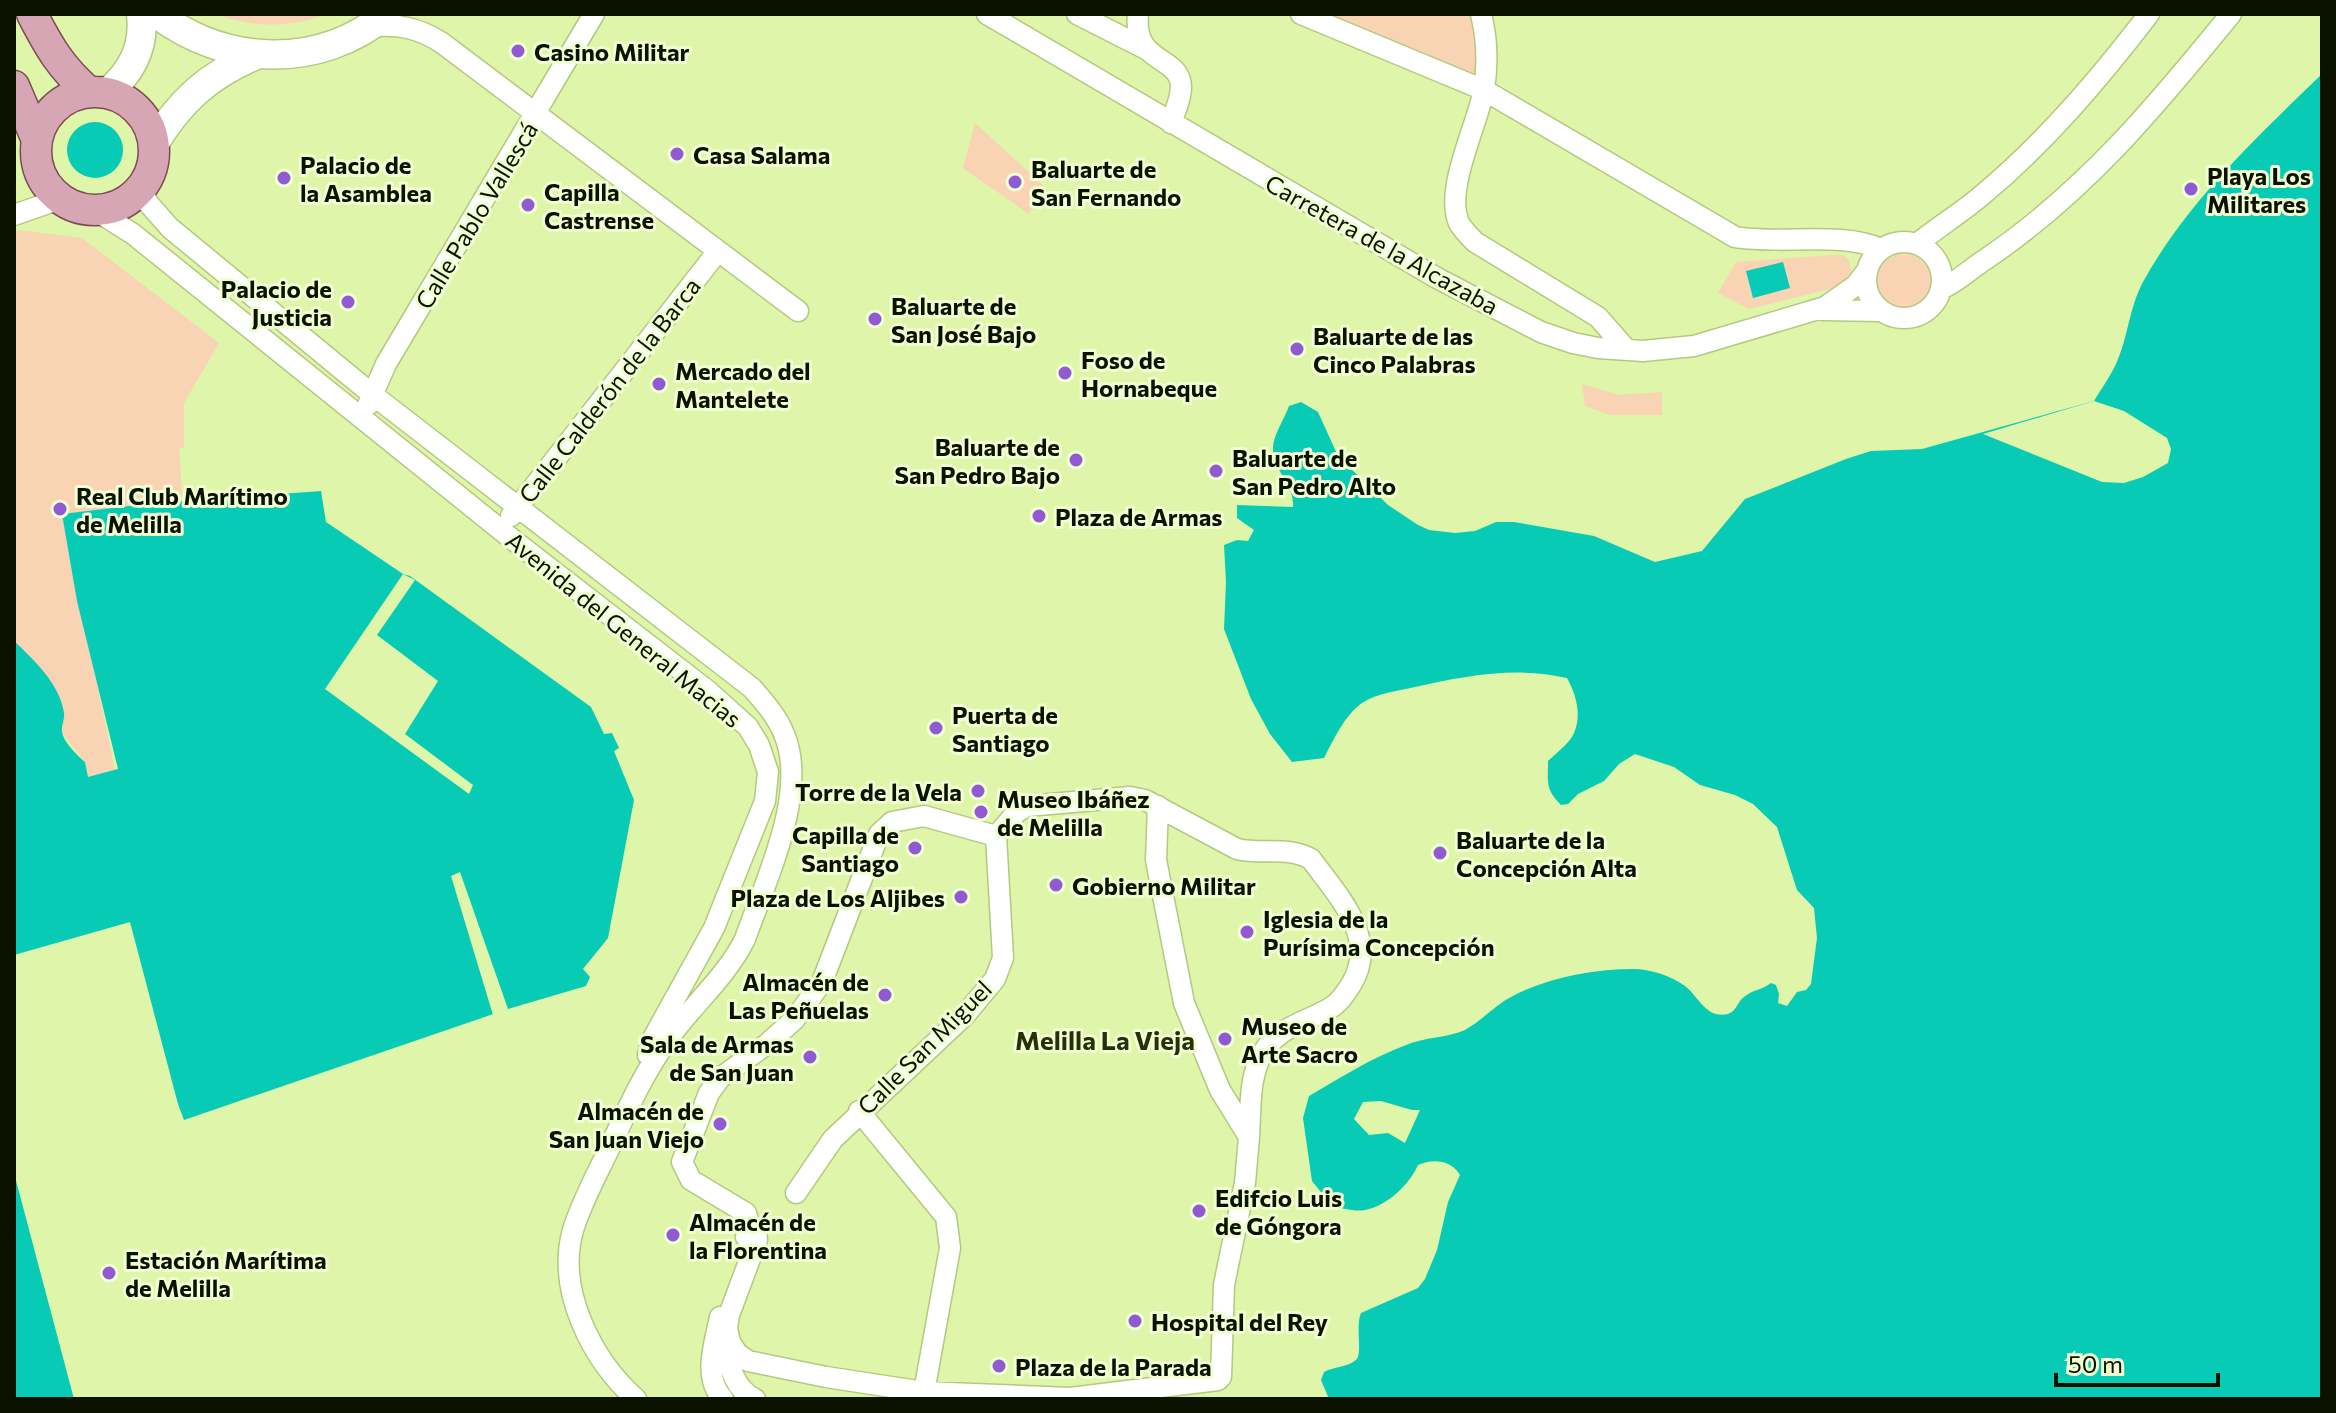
<svg xmlns="http://www.w3.org/2000/svg" width="2336" height="1413" font-family="Commissioner,sans-serif">
<style>
.green{fill:#f8d3b4}
.water{fill:#07cbb5;fill-rule:evenodd}
.pier{fill:#dff5a9}
.lines{fill:none;stroke-linecap:round;stroke-linejoin:round}
.minor-casing{stroke:#b4c97f;stroke-width:23}
.secondary-casing{stroke:#b4c97f;stroke-width:31}
.primary-casing{stroke:#7d4b54;stroke-width:33}
.minor{stroke:#fff;stroke-width:20}
.secondary{stroke:#fff;stroke-width:28}
.primary{stroke:#d6a6b4;stroke-width:30}
.poi-dot{fill:#905ad3;stroke:#f0fed2;stroke-width:3}
.labels{text-anchor:middle;dominant-baseline:central;stroke-width:6;stroke-linejoin:round;paint-order:stroke}
.poi-label{font-size:24px;font-weight:bold;fill:#0c1200;stroke:#f0fed2;text-anchor:start}
.street-label{font-size:24px;fill:#0c1200;stroke:#f0fed2}
.neighbourhood-label{font-size:26px;font-weight:bold;fill:#273009;stroke:#f0fed2}
</style>
<rect width="100%" height="100%" fill="#dff5a9"/>
<!-- green -->
<path class="green" d="M 216,14 L 326,14 C 291,28 251,28 216,14 Z
M 1301,14 L 1481,14 L 1484,90 Z
M 975,123 L 1043,185 L 1029,214 L 963,168 Z
M 18,230 L 82,238 L 219,343 L 184,403 L 184,448 L 179,447 L 182,496 L 150,504 L 62,514 L 115,770 L 88,778 L 85,762 L 62,733 C 66,692 44,668 14,642 L 14,232 Z
M1877 281a27 27 0 1 1 54 0a27 27 0 1 1-54 0Z
M 1833,255 L 1843,255 L 1849,260 L 1851,272 L 1838,287 L 1749,309 L 1718,293 L 1736,262 Z
M 1582,384 L 1619,395 L 1662,392 L 1662,415 L 1610,415 L 1585,406 Z"/>
<!-- water -->
<path class="water" d="M 2322,74 L 2322,1399 L 1329,1399 L 1321,1380 L 1324,1372 C 1333,1367 1348,1367 1356,1360 C 1363,1353 1355,1327 1361,1313 L 1418,1288 L 1425,1279 L 1437,1250 L 1448,1202 L 1460,1175 C 1452,1160 1432,1158 1418,1165 C 1409,1185 1387,1206 1365,1210 C 1355,1212 1342,1208 1332,1206 L 1312,1181 L 1303,1118 L 1309,1096 C 1340,1078 1371,1058 1406,1045 C 1424,1037 1448,1038 1465,1030 C 1479,1022 1491,1010 1504,1001 C 1540,979 1591,969 1633,969 C 1650,969 1672,976 1685,986 C 1699,997 1706,1019 1728,1014 C 1737,1011 1737,1002 1744,997 C 1752,990 1762,990 1771,983 L 1776,985 L 1779,994 L 1778,1003 L 1787,1006 L 1797,992 L 1806,990 L 1811,984 L 1817,938 L 1814,908 L 1797,890 L 1777,827 L 1753,804 L 1735,795 L 1700,785 L 1674,767 L 1635,754 L 1619,764 L 1604,781 L 1578,794 L 1568,804 L 1561,805 C 1545,789 1548,782 1548,761 C 1556,753 1570,743 1574,733 C 1582,715 1576,694 1567,678 C 1516,666 1465,676 1415,687 C 1397,691 1378,693 1362,703 C 1344,716 1334,739 1324,758 L 1292,762 L 1270,734 L 1251,699 L 1224,629 L 1226,582 L 1224,545 L 1237,540 L 1248,541 L 1254,530 L 1237,518 L 1237,505 L 1293,507 C 1295,485 1273,471 1273,448 C 1273,435 1285,418 1289,406 L 1301,402 L 1318,412 L 1338,456 L 1388,505 L 1418,525 L 1429,530 L 1455,533 L 1475,531 L 1496,522 L 1514,522 L 1594,536 L 1655,562 L 1702,551 L 1745,499 L 1846,459 L 1871,451 L 1922,449 L 2094,401 C 2101,389 2110,377 2116,364 C 2128,338 2129,308 2143,282 C 2187,202 2257,137 2322,74 ZM 1381,1101 L 1412,1110 L 1420,1110 L 1405,1143 L 1388,1133 L 1369,1135 L 1354,1119 L 1363,1102 Z
M67 150a28 28 0 1 1 56 0a28 28 0 1 1-56 0Z
M 1783,262 L 1790,288 L 1753,298 L 1746,271 Z
M 321,491 L 326,522 L 403,574 L 410,576 L 591,707 L 604,734 L 612,733 L 619,748 L 614,751 L 634,800 L 608,938 L 583,969 L 590,977 L 586,986 L 508,1009 L 184,1120 L 178,1104 L 130,922 L 14,955 L 14,641 C 34,660 60,684 64,713 C 65,719 61,726 62,732 C 64,743 77,755 85,762 L 88,777 L 118,769 L 77,601 L 62,514 L 146,504 Z
M 14,1173 L 74,1399 L 14,1399 Z"/>
<!-- pier -->
<path class="pier" d="M 2094,401 L 2124,411 L 2167,438 L 2171,449 L 2168,463 L 2143,477 L 2124,483 L 2102,482 L 1983,434 Z
M 403,574 L 415,580 L 377,635 L 438,681 L 405,734 L 473,785 L 469,794 L 325,689 Z
M 460,872 L 508,1009 L 493,1015 L 451,876 Z"/>
<g class="lines">
<defs>
<path id="minor" d="M 987,14 L 1437,278 L 1541,332 L 1573,343 L 1598,348 L 1643,351 L 1694,346 L 1825,307 L 1855,286 L 1866,272
M 1077,14 L 1148,50
M 1138,14 C 1133,61 1173,56 1180,80 C 1184,93 1175,111 1171,123
M 1301,14 L 1484,90 L 1735,237 C 1781,245 1841,231 1881,249
M 1481,14 C 1487,38 1488,64 1484,89 C 1478,124 1444,189 1459,223 C 1463,230 1469,236 1475,242 L 1598,317 L 1627,350
M 369,27 C 397,23 419,28 442,43 L 798,311
M 141,188 L 148,203 L 170,228 L 373,395 L 752,688 C 764,702 777,716 784,734 C 809,792 765,882 745,939 C 728,974 695,1003 671,1035 C 645,1070 628,1108 610,1147 C 597,1174 582,1201 573,1230 C 556,1290 592,1360 636,1399
M 95,210 L 133,234 L 517,543 L 708,691 L 748,727 L 759,745 L 768,772 L 765,801 L 714,928 L 652,1040 L 648,1055
M 14,215 L 60,199
M1866 280a38 38 0 1 1 76 0a38 38 0 1 1-76 0Z
M 1917,244 C 1938,227 1961,213 1981,196 C 2045,143 2099,79 2149,14
M 1941,289 C 1959,281 1970,269 1986,259 C 2086,191 2156,106 2231,14
M 1823,310 L 1881,311
M 368,405 L 386,364 L 594,14
M 511,516 L 718,251
M 996,836 L 1017,812 L 1027,806 L 1130,797 L 1145,800 L 1237,849 C 1262,855 1288,846 1311,859 C 1337,895 1379,937 1352,983 C 1345,994 1339,1004 1327,1010 C 1306,1021 1280,1028 1266,1048 C 1248,1073 1251,1108 1249,1137
M 859,1111 L 946,1217 L 950,1248 L 924,1392
M 796,1193 L 833,1139 L 965,1015 L 995,979 L 1003,958 L 996,836
M 749,1224 L 756,1231 L 757,1240 L 729,1315 L 727,1328 L 730,1342 L 737,1353 L 748,1361 L 826,1377 L 924,1392 L 1070,1398 L 1218,1380 L 1221,1377 L 1224,1285 L 1245,1183 L 1249,1137 L 1220,1090 L 1184,1003 L 1156,860 L 1158,806
M 746,1237 L 749,1224 L 746,1213 L 691,1180 L 682,1162 L 709,1093 L 720,1078 L 767,1044 L 794,1020 L 822,982 L 879,834 L 892,822 L 924,816 L 996,836
M 720,1317 C 715,1343 702,1377 723,1399
M 724,1342 C 729,1363 733,1389 755,1399"/>
<path id="secondary" d="M 157,14 C 226,66 318,70 387,14
M 107,93 C 132,72 145,47 141,14
M 153,146 C 179,101 209,75 256,55"/>
<path id="primary" d="M 32,14 C 49,47 61,68 89,92
M 14,86 L 37,140
M36 151a59 59 0 1 1 118 0a59 59 0 1 1-118 0Z"/>
</defs>
<!-- minor casing -->
<use href="#minor" class="minor-casing"/>
<!-- secondary casing -->
<use href="#secondary" class="secondary-casing"/>
<!-- primary casing -->
<use href="#primary" class="primary-casing"/>
<!-- minor -->
<use href="#minor" class="minor"/>
<!-- secondary -->
<use href="#secondary" class="secondary"/>
<!-- primary -->
<use href="#primary" class="primary"/>
</g>
<!-- markers -->
<g class="poi-dot">
<circle cx="518" cy="51" r="8"/>
<circle cx="677" cy="154" r="8"/>
<circle cx="284" cy="178" r="8"/>
<circle cx="1015" cy="182" r="8"/>
<circle cx="2191" cy="189" r="8"/>
<circle cx="528" cy="205" r="8"/>
<circle cx="348" cy="302" r="8"/>
<circle cx="875" cy="319" r="8"/>
<circle cx="1297" cy="349" r="8"/>
<circle cx="1065" cy="373" r="8"/>
<circle cx="659" cy="384" r="8"/>
<circle cx="1076" cy="460" r="8"/>
<circle cx="1216" cy="471" r="8"/>
<circle cx="60" cy="509" r="8"/>
<circle cx="1039" cy="516" r="8"/>
<circle cx="936" cy="728" r="8"/>
<circle cx="978" cy="791" r="8"/>
<circle cx="981" cy="812" r="8"/>
<circle cx="915" cy="848" r="8"/>
<circle cx="1440" cy="853" r="8"/>
<circle cx="1056" cy="885" r="8"/>
<circle cx="961" cy="897" r="8"/>
<circle cx="1247" cy="932" r="8"/>
<circle cx="885" cy="995" r="8"/>
<circle cx="1225" cy="1039" r="8"/>
<circle cx="810" cy="1057" r="8"/>
<circle cx="720" cy="1124" r="8"/>
<circle cx="1199" cy="1211" r="8"/>
<circle cx="673" cy="1235" r="8"/>
<circle cx="109" cy="1273" r="8"/>
<circle cx="1135" cy="1321" r="8"/>
<circle cx="999" cy="1366" r="8"/>
</g>
<g class="labels">
<!-- poi labels -->
<g class="poi-label">
<text x="534" y="51">Casino Militar</text>
<text x="693" y="154">Casa Salama</text>
<text x="300" y="164">Palacio de<tspan x="300" dy="28">la Asamblea</tspan></text>
<text x="1031" y="168">Baluarte de<tspan x="1031" dy="28">San Fernando</tspan></text>
<text x="2207" y="175">Playa Los<tspan x="2207" dy="28">Militares</tspan></text>
<text x="544" y="191">Capilla<tspan x="544" dy="28">Castrense</tspan></text>
<text x="332" y="288" text-anchor="end">Palacio de<tspan x="332" dy="28">Justicia</tspan></text>
<text x="891" y="305">Baluarte de<tspan x="891" dy="28">San José Bajo</tspan></text>
<text x="1313" y="335">Baluarte de las<tspan x="1313" dy="28">Cinco Palabras</tspan></text>
<text x="1081" y="359">Foso de<tspan x="1081" dy="28">Hornabeque</tspan></text>
<text x="675" y="370">Mercado del<tspan x="675" dy="28">Mantelete</tspan></text>
<text x="1060" y="446" text-anchor="end">Baluarte de<tspan x="1060" dy="28">San Pedro Bajo</tspan></text>
<text x="1232" y="457">Baluarte de<tspan x="1232" dy="28">San Pedro Alto</tspan></text>
<text x="76" y="495">Real Club Marítimo<tspan x="76" dy="28">de Melilla</tspan></text>
<text x="1055" y="516">Plaza de Armas</text>
<text x="952" y="714">Puerta de<tspan x="952" dy="28">Santiago</tspan></text>
<text x="962" y="791" text-anchor="end">Torre de la Vela</text>
<text x="997" y="798">Museo Ibáñez<tspan x="997" dy="28">de Melilla</tspan></text>
<text x="899" y="834" text-anchor="end">Capilla de<tspan x="899" dy="28">Santiago</tspan></text>
<text x="1456" y="839">Baluarte de la<tspan x="1456" dy="28">Concepción Alta</tspan></text>
<text x="1072" y="885">Gobierno Militar</text>
<text x="945" y="897" text-anchor="end">Plaza de Los Aljibes</text>
<text x="1263" y="918">Iglesia de la<tspan x="1263" dy="28">Purísima Concepción</tspan></text>
<text x="869" y="981" text-anchor="end">Almacén de<tspan x="869" dy="28">Las Peñuelas</tspan></text>
<text x="1241" y="1025">Museo de<tspan x="1241" dy="28">Arte Sacro</tspan></text>
<text x="794" y="1043" text-anchor="end">Sala de Armas<tspan x="794" dy="28">de San Juan</tspan></text>
<text x="704" y="1110" text-anchor="end">Almacén de<tspan x="704" dy="28">San Juan Viejo</tspan></text>
<text x="1215" y="1197">Edifcio Luis<tspan x="1215" dy="28">de Góngora</tspan></text>
<text x="689" y="1221">Almacén de<tspan x="689" dy="28">la Florentina</tspan></text>
<text x="125" y="1259">Estación Marítima<tspan x="125" dy="28">de Melilla</tspan></text>
<text x="1151" y="1321">Hospital del Rey</text>
<text x="1015" y="1366">Plaza de la Parada</text>
</g>
<!-- street labels -->
<g class="street-label">
<text transform="translate(476 215) rotate(-59)">Calle Pablo Vallescá</text>
<text transform="translate(1382 244) rotate(29)">Carretera de la Alcazaba</text>
<text transform="translate(609 390) rotate(-52)">Calle Calderón de la Barca</text>
<text transform="translate(624 629) rotate(39)">Avenida del General Macias</text>
<text transform="translate(924 1047) rotate(-45)">Calle San Miguel</text>
</g>
<!-- neighbourhood labels -->
<g class="neighbourhood-label">
<text x="1105" y="1039">Melilla La Vieja</text>
</g>
</g>
<!-- border -->
<rect width="2336" height="1413" fill="none" stroke="#0c1200" stroke-width="32"/>
<!-- scale -->
<path d="M2056 1373v12h162v-12" fill="none" stroke="#0c1200" stroke-width="4"/>
<text x="2068" y="1373" font-size="24" fill="#0c1200" stroke="#f0fed2" stroke-width="6" paint-order="stroke">50 m</text>
</svg>
